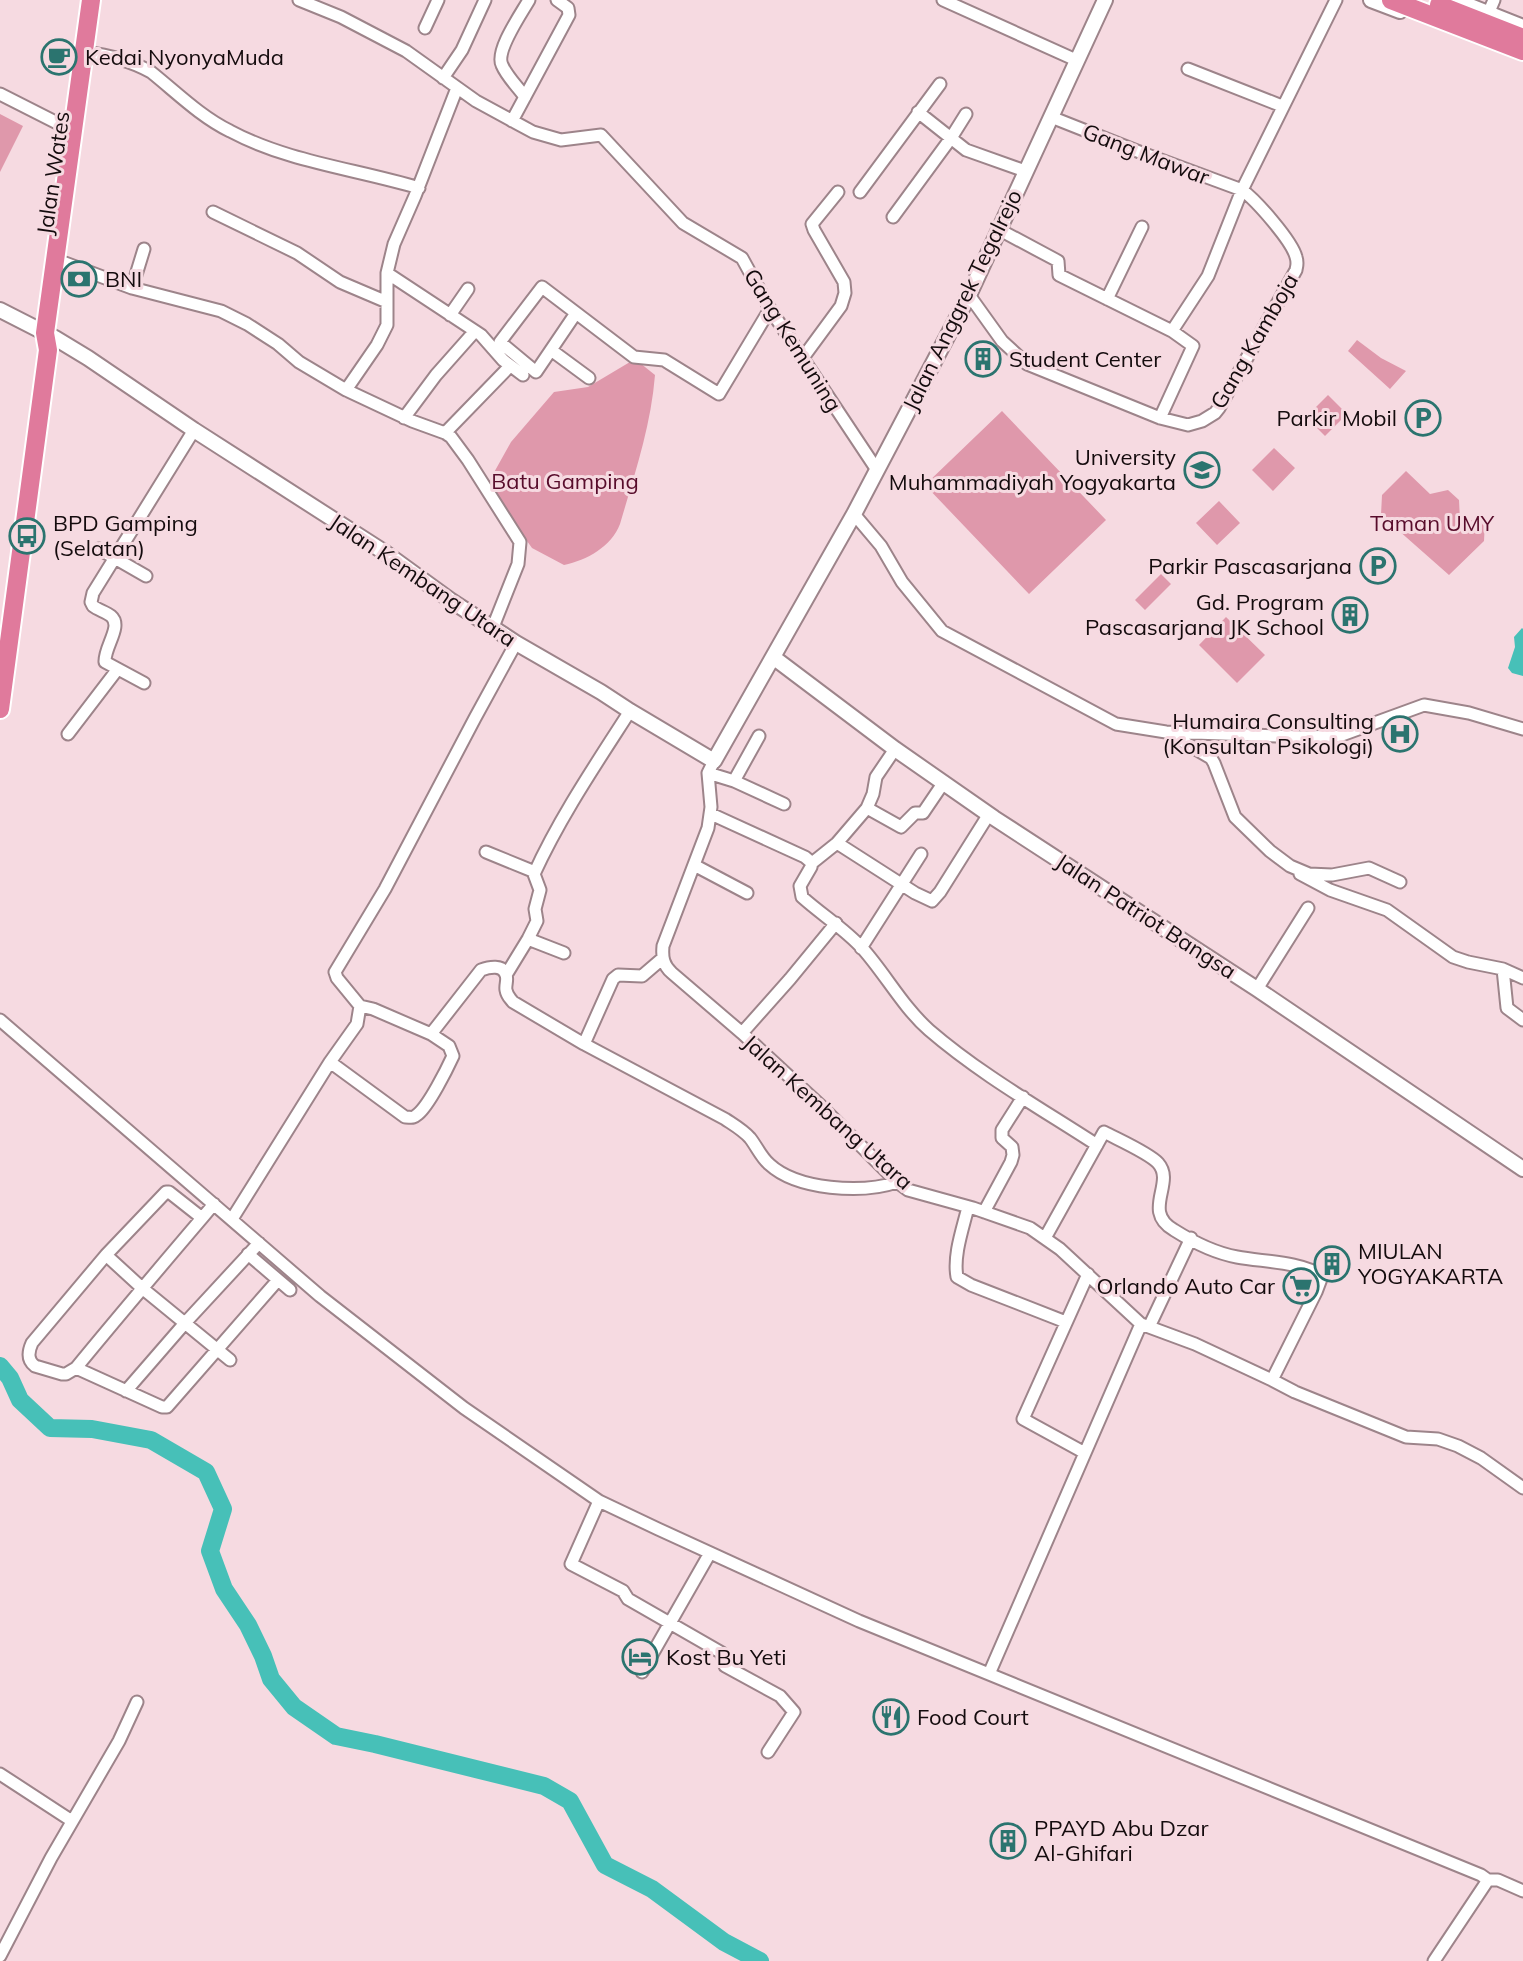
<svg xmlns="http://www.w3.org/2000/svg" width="1523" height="1961" font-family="Mulish,sans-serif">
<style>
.green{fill:#df98ab}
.water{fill:#47c0b8}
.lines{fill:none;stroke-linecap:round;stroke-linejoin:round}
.river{stroke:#47c0b8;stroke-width:18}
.minor-casing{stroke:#9d848a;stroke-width:15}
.tertiary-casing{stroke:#9d848a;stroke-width:18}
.trunk-casing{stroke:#fff;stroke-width:22}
.minor{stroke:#fff;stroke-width:11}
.tertiary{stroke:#fff;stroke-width:14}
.trunk{stroke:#e07a9c;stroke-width:18}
.labels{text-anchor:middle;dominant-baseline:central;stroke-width:6;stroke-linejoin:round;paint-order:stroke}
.poi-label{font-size:22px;fill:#140b0d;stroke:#f6dae1;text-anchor:start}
.street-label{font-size:22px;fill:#140b0d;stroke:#f6dae1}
.park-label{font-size:22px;fill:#580c2b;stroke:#f6dae1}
</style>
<rect width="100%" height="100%" fill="#f6dae1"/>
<!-- green -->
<path class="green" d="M 0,114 L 23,126 L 0,172 Z
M 1357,340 L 1381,358 L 1406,371 L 1390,389 L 1348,351 Z
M 635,359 L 655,375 C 651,426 634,476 620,524 C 611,547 587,560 564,565 L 532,548 L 487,485 L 511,442 L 554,392 L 588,387 Z
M 1328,395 L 1347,414 L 1325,436 L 1306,417 Z
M 1002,411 L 1106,520 L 1029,594 L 925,485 Z
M 1274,448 L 1295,468 L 1273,491 L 1252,470 Z
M 1406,471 L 1430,494 L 1448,490 L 1459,500 L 1460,520 L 1485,521 L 1484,541 L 1449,575 L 1381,515 L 1382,495 Z
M 1219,501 L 1240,523 L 1217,545 L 1196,523 Z
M 1161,574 L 1171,584 L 1145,610 L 1135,600 Z
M 1226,617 L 1265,655 L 1237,683 L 1199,645 Z"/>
<!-- water -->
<path class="water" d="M 1522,628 L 1523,629 L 1523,676 L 1512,673 L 1508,668 L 1515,647 L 1514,637 Z"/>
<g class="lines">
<!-- river -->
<path class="river" d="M 0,1366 L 10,1378 L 20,1400 L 50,1428 L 92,1429 L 151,1440 L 206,1472 L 223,1509 L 210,1551 L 224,1589 L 248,1625 L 263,1656 L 271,1679 L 294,1707 L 336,1736 L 375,1744 L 544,1786 L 570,1801 L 605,1865 L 652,1889 L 724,1942 L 760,1961"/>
<defs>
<path id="minor" d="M 299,0 L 341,17 L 406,51 L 476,101 L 533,132 L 561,140 L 601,135 L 683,223 L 742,258 L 770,309 L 877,470
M 943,0 L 1076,60
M 1488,14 L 1494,0
M 425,28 L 438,0
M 84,52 C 108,55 130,60 151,72 C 176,92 201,117 230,131 C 288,162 356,169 419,188
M 1188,69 L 1282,106
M 443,78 L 462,50 L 485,0
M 0,94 L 73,131
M 525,97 C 518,87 507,77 502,65 C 495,51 521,14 529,0
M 918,112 L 966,150 L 1025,171
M 512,121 L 569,15 L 568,8 L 557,0
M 860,192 L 940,84
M 213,212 L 297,253 L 340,282 L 387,302
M 893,217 L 951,138 L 966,114
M 998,229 L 1058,261 L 1059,275 L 1172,331 L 1193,346 L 1160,418
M 65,263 L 132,288 L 221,311 L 247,324 L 278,344 L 299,362 L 346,390 L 412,421 L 445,433 L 451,437 L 468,460 L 520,542 L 518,564 L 493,627
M 387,273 L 475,331 L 436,375 L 404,418
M 132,288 L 144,249
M 969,295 L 1002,341 L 1027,364 L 1160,418 L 1188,425 L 1202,421 L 1215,413 L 1219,408 L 1296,270 C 1297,264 1298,263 1296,257 C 1292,241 1256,200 1242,190 L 1142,153 L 1051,117
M 1107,299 L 1142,227
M 576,313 L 536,372 L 500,342 L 542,287 L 634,357 L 664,360 L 719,394 L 770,309
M 450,315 L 468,289
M 475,331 L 481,335 L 503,360 L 523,375
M 1172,331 L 1208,276 L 1242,190 L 1336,0
M 551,350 L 589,378
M 802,359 L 841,306 L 845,293 L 844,282 L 814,230 L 812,224 L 838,192
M 346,390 L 377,345 L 387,325 L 387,273 L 394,244 L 415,196 L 457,88
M 445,433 L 510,366
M 854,514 L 881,546 L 902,582 L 942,631 L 1116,724 L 1166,732 L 1303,737 L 1339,736 L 1424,705 L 1469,713 L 1523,729
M 99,549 L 146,576
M 144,683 L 105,662 C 104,647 123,626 111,616 C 106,612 98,610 93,606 L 91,602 L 93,593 L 194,430
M 68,734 L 117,670
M 1170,734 L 1211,758 L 1214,763 L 1235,817 L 1270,851 L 1290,866 L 1309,874 L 1332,875 L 1369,868 L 1400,882
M 714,761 L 708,773 L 711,807 L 708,828 L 663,946 C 662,957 663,965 672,973 L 742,1033 L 820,1105 L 897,1182 L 908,1190 L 973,1208 L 1030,1228 L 1060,1249 L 1141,1324 L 1195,1344 L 1272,1380 L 1295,1392 L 1406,1437 L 1438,1439 L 1458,1446 L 1481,1458 L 1523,1488
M 708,773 L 734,781 L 784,804
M 734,781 L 759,736
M 867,808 L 901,827 L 915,813 L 923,813 L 944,782
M 711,814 L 805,857 L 812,863 L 811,867 L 800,886 L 802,897 C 822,915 845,929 863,949 C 886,975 903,1007 929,1030 C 980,1074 1040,1108 1097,1145
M 837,843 L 915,893 L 932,901 L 940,892 L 989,814
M 486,852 L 535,872
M 812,863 L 837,843 L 867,808 L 873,794 L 876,777 L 895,749
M 694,865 L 747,893
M 1300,874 L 1330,890 L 1387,910 L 1453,957 L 1468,962 L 1503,969 L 1523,978
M 528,939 L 564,953
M 861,948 L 921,854
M 1503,969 L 1507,1008 L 1523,1020
M 506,975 L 528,939 L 537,921 L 535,909 L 540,890 L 534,874 C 560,817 596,764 630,711
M 1257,989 L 1308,908
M 360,1006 L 373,1009 L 431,1034 L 481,970 C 489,967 503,964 506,975 C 508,980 505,985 506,990 C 507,996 509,997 513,1002 L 584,1044 L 725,1119 C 734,1125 743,1130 750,1138 C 757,1147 761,1157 769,1164 C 797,1190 862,1194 897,1182
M 0,1020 L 320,1296 L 464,1408 L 599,1501 L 658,1529 L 859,1621 L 1481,1875 L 1488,1880 L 1498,1880 L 1523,1891
M 742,1033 L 790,979 L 836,923
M 584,1044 L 613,979 L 618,975 L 642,976 L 663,958
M 330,1062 L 405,1117 C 412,1117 412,1119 418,1114 C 429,1105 447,1069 453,1056 L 449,1046 L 431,1034
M 968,1207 C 963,1228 953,1255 957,1277 L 971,1285 L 1066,1322
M 984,1212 L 1011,1162 L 1013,1155 L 1012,1147 L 1002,1138 L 1002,1130 L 1023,1097
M 202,1218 L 169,1192 L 166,1192 L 106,1255 L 32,1343 C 28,1352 27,1360 35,1366 L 62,1374 L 66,1374 L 76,1368 C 121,1313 168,1258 214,1204
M 232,1219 L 330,1062 L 357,1024 L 360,1006 L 337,978 L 335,972 L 385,889 L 475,718 L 516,643
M 1045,1238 L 1104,1132 C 1117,1139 1149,1153 1158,1163 C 1176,1183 1141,1211 1174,1230 C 1193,1242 1215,1253 1237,1257 C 1263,1262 1299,1261 1322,1276 L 1316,1292 L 1272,1380
M 248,1254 L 290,1290
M 106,1255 L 142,1288 L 230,1360
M 1149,1327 L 1191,1238
M 76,1368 L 162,1407 L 167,1407 L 278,1280
M 126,1391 L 185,1323 L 259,1243
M 1085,1453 L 1023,1419 L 1088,1274
M 599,1501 L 571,1564 L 623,1591 L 628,1599 L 722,1653 L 725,1666 L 780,1696 L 794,1712 L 768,1752
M 642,1672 L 710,1553
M 989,1674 L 1141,1324
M 0,1774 L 72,1821
M 0,1956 L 51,1858 L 119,1741 L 137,1702
M 1434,1961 L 1488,1880"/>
<path id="tertiary" d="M 1371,0 L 1400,11
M 1455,0 L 1523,27
M 0,310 L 55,338 L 88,358 L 194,430 L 384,552 L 450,600 L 516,643 L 601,692 L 630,711 L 714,761 L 854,514 L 969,295 L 1105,0
M 773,657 L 895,749 L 994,818 L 1257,989 L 1523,1169"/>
<path id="trunk" d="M 1391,0 L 1523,51
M 1439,5 L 1523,38
M 0,709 L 48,350 L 45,333 L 91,0"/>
</defs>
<!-- minor casing -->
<use href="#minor" class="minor-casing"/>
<!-- tertiary casing -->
<use href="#tertiary" class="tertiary-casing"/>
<!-- trunk casing -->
<use href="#trunk" class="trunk-casing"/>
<!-- minor -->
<use href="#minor" class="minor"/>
<!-- tertiary -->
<use href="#tertiary" class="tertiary"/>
<!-- trunk -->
<use href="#trunk" class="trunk"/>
</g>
<!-- icons -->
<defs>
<symbol id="cafe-ring" viewBox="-11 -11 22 22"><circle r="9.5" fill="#f6dae1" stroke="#2b746f" stroke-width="1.5"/><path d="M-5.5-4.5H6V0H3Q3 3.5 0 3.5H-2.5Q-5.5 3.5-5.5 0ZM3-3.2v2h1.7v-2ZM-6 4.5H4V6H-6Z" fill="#2b746f"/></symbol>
<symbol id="bank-ring" viewBox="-11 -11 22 22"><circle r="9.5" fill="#f6dae1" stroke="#2b746f" stroke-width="1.5"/><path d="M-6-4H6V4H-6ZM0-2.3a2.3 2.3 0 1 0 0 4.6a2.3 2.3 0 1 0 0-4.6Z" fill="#2b746f"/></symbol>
<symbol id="building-ring" viewBox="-11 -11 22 22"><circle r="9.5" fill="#f6dae1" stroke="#2b746f" stroke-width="1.5"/><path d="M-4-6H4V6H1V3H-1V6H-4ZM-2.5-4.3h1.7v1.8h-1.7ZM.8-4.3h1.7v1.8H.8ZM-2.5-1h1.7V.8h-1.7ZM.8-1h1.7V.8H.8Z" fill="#2b746f"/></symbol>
<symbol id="parking-ring" viewBox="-11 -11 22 22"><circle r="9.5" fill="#f6dae1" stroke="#2b746f" stroke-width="1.5"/><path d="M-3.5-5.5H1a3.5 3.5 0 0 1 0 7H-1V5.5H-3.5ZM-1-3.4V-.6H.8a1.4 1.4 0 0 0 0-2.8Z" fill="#2b746f"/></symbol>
<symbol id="university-ring" viewBox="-11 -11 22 22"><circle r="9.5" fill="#f6dae1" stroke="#2b746f" stroke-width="1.5"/><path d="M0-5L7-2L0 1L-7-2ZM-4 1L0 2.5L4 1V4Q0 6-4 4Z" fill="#2b746f"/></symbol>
<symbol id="bus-ring" viewBox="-11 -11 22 22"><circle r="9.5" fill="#f6dae1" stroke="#2b746f" stroke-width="1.5"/><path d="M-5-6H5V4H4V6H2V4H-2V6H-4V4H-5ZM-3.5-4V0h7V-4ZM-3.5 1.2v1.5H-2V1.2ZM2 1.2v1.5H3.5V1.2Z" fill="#2b746f"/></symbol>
<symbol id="hospital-ring" viewBox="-11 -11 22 22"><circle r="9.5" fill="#f6dae1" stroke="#2b746f" stroke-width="1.5"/><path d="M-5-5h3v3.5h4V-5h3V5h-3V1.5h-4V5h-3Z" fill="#2b746f"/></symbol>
<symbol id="supermarket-ring" viewBox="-11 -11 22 22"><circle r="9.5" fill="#f6dae1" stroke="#2b746f" stroke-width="1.5"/><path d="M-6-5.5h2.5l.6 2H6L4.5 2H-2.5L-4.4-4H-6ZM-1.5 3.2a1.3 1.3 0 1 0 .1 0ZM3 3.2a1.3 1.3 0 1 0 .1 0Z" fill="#2b746f"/></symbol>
<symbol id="hotel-ring" viewBox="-11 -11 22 22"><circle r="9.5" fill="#f6dae1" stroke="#2b746f" stroke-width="1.5"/><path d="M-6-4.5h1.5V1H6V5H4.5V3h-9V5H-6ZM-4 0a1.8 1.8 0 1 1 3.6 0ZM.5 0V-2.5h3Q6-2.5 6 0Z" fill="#2b746f"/></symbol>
<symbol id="restaurant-ring" viewBox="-11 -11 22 22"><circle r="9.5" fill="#f6dae1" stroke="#2b746f" stroke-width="1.5"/><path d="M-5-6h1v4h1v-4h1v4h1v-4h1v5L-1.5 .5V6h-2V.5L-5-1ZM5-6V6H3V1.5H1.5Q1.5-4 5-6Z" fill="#2b746f"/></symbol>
</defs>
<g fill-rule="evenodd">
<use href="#cafe-ring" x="39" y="37" width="40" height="40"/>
<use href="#bank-ring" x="59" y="259" width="40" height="40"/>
<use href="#building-ring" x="963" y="339" width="40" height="40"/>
<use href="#parking-ring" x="1403" y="398" width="40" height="40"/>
<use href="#university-ring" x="1182" y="450" width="40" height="40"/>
<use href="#bus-ring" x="7" y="516" width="40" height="40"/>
<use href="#parking-ring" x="1358" y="546" width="40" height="40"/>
<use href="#building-ring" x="1330" y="595" width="40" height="40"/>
<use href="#hospital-ring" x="1380" y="714" width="40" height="40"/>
<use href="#building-ring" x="1312" y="1244" width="40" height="40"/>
<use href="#supermarket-ring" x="1281" y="1266" width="40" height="40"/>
<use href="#hotel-ring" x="620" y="1637" width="40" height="40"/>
<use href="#restaurant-ring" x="871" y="1697" width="40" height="40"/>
<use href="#building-ring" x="988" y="1821" width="40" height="40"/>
</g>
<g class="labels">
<!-- poi labels -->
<g class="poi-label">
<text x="85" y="57">Kedai NyonyaMuda</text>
<text x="105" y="279">BNI</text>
<text x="1009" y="359">Student Center</text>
<text x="1397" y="418" text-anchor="end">Parkir Mobil</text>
<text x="1176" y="457" text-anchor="end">University<tspan x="1176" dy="25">Muhammadiyah Yogyakarta</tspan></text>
<text x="53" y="523">BPD Gamping<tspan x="53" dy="25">(Selatan)</tspan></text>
<text x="1352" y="566" text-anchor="end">Parkir Pascasarjana</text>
<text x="1324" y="602" text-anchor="end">Gd. Program<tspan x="1324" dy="25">Pascasarjana JK School</tspan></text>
<text x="1374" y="721" text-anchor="end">Humaira Consulting<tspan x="1374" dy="25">(Konsultan Psikologi)</tspan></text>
<text x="1358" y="1251">MIULAN<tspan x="1358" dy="25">YOGYAKARTA</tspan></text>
<text x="1275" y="1286" text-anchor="end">Orlando Auto Car</text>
<text x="666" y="1657">Kost Bu Yeti</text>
<text x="917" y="1717">Food Court</text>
<text x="1034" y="1828">PPAYD Abu Dzar<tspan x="1034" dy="25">Al-Ghifari</tspan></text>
</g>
<!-- street labels -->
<g class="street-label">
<text transform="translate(1146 154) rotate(21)">Gang Mawar</text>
<text transform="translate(53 173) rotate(-82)">Jalan Wates</text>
<text transform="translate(962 300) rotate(-64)">Jalan Anggrek Tegalrejo</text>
<text transform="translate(793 340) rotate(58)">Gang Kemuning</text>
<text transform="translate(1254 341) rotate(-60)">Gang Kamboja</text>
<text transform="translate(423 580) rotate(34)">Jalan Kembang Utara</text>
<text transform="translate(1146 916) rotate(33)">Jalan Patriot Bangsa</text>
<text transform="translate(828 1112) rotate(42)">Jalan Kembang Utara</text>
</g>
<!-- park labels -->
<g class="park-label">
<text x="565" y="481">Batu Gamping</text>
<text x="1432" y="523">Taman UMY</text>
</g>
</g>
</svg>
